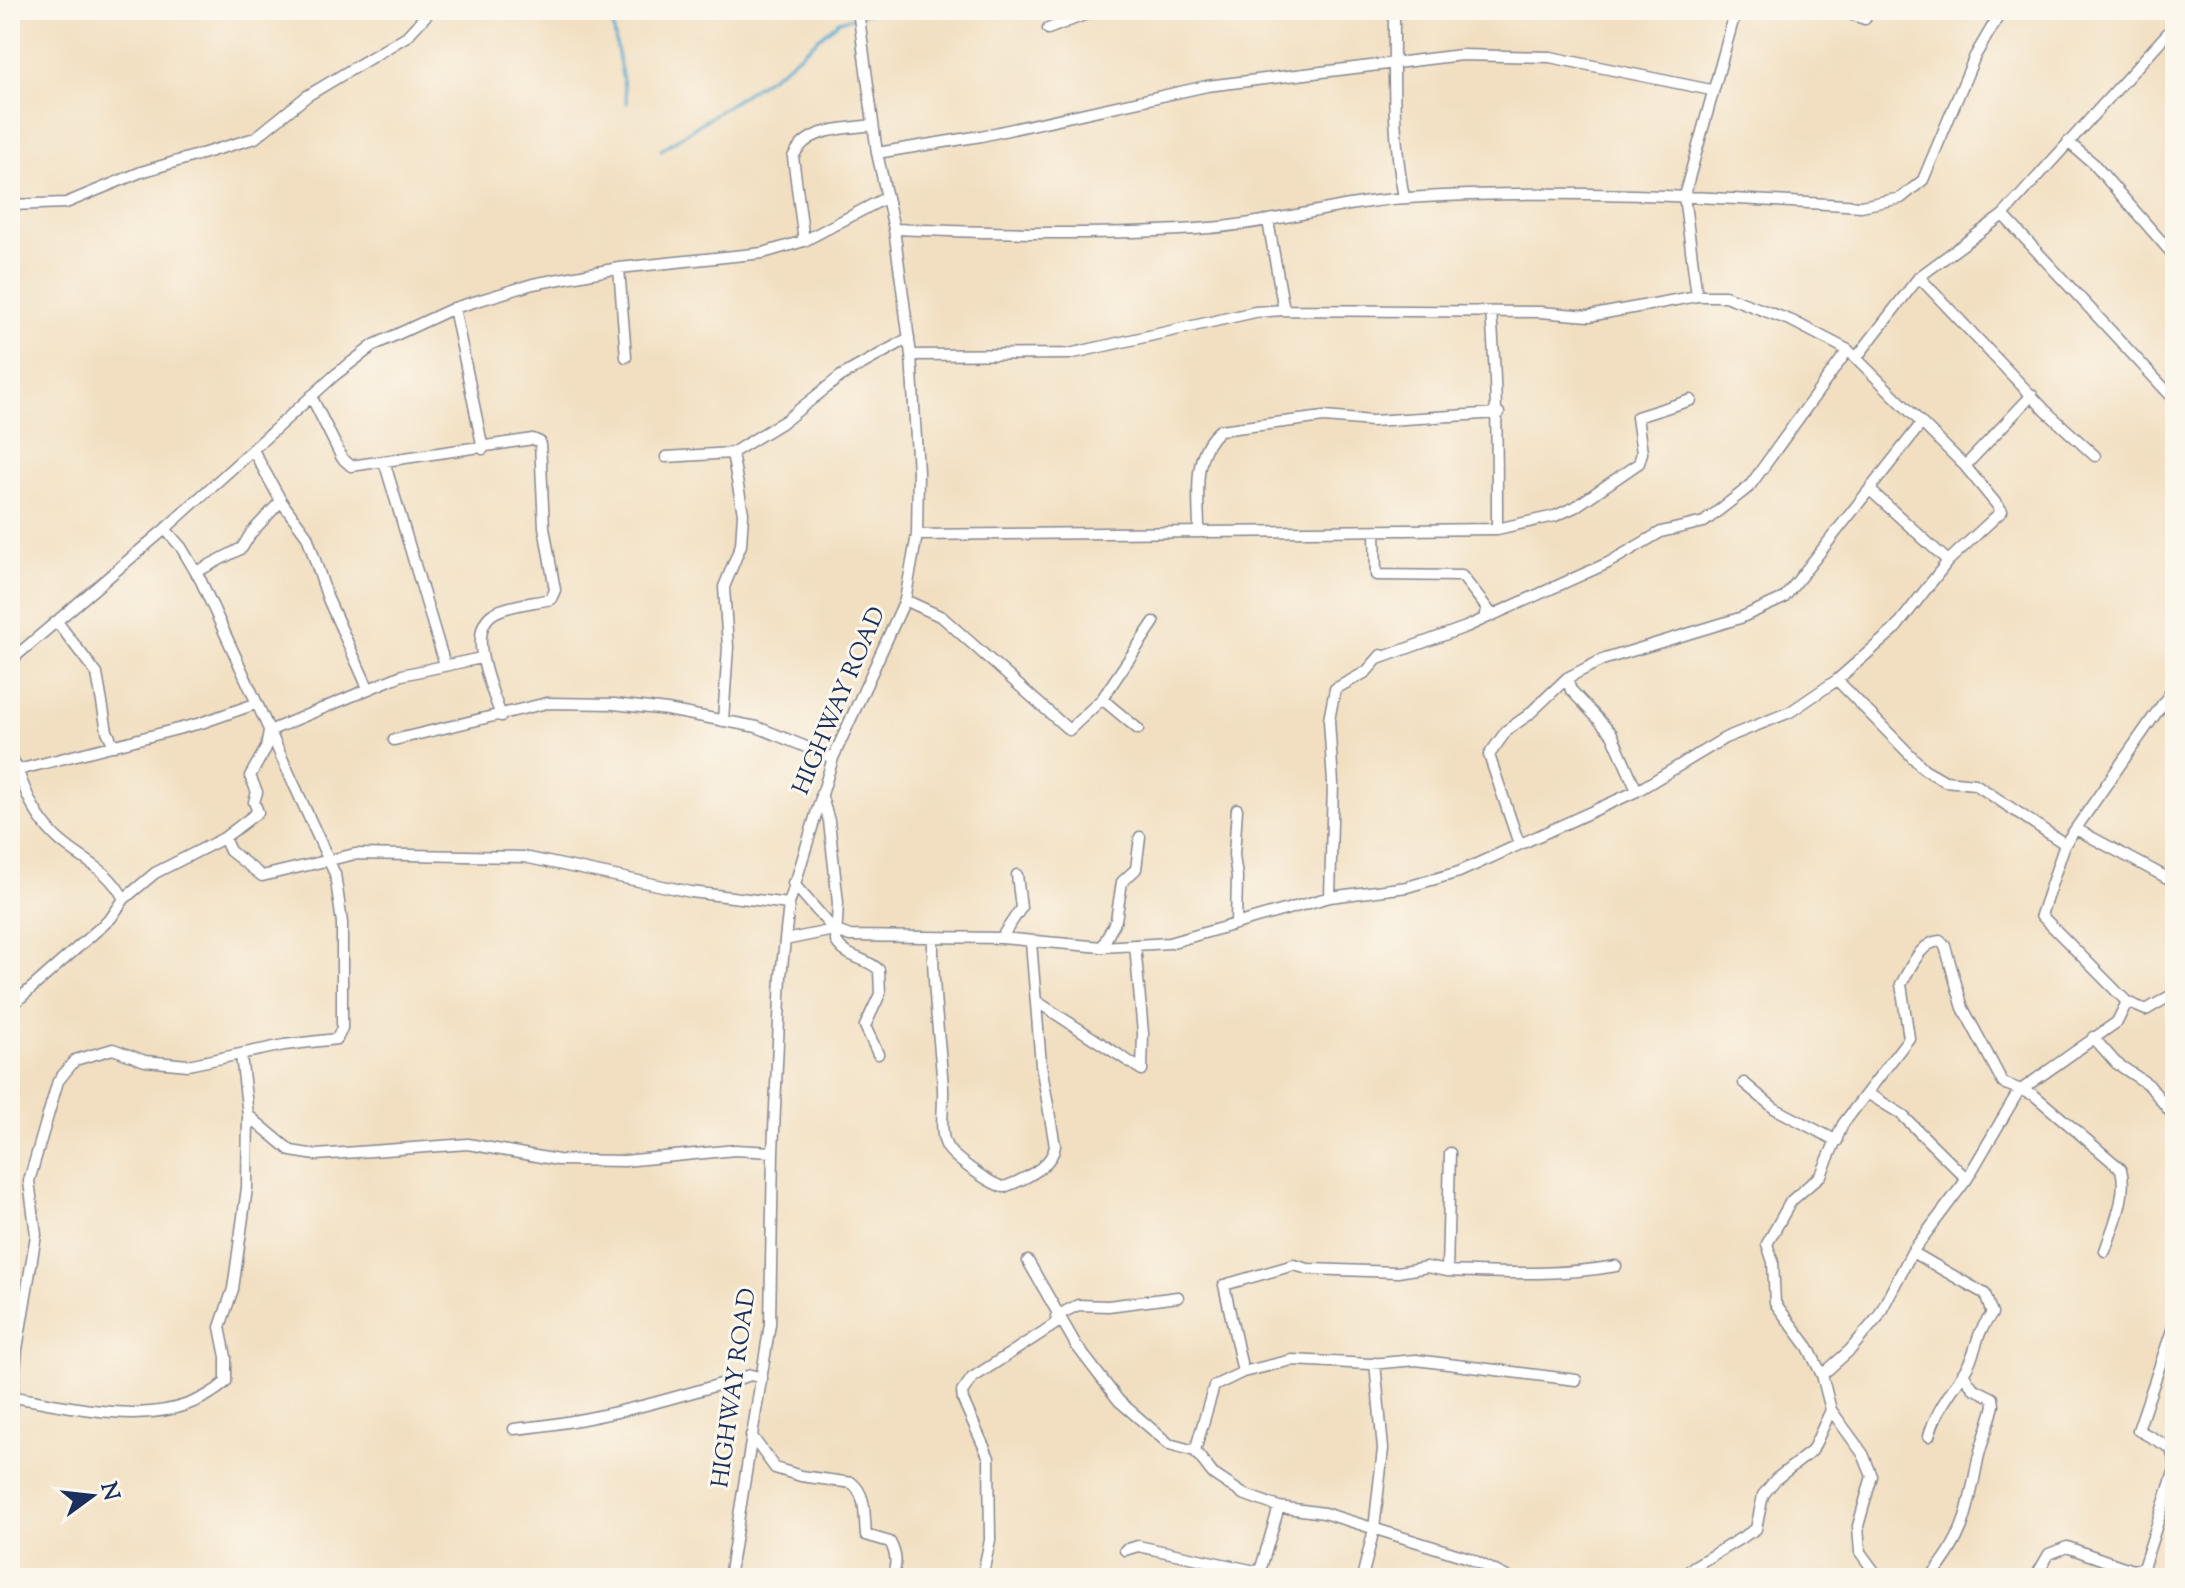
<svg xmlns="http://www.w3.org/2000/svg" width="2185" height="1588" font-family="'Sorts Mill Goudy',serif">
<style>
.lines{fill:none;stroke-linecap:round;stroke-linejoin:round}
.stream{stroke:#50a5cc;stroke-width:3}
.minor-casing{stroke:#868790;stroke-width:13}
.minor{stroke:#fff;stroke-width:10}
.labels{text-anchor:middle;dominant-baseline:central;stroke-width:6;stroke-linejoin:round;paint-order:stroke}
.street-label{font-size:24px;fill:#1b2f5e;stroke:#fbf7ec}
</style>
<rect width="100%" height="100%" fill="#fbf7ec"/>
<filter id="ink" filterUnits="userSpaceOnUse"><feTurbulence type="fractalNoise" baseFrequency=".0125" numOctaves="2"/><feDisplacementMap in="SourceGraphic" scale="16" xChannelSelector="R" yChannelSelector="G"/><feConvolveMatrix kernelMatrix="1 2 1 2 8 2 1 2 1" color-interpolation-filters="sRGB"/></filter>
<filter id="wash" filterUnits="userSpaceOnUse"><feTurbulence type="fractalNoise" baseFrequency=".006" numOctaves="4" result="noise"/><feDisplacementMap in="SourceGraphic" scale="32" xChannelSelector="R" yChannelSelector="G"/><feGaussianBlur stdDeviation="1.8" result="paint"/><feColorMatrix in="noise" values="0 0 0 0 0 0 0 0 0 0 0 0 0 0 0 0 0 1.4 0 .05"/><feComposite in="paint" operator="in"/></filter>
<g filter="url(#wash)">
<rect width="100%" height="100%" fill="#f2dfc1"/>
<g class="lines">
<!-- stream -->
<path class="stream" d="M 610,10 L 627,103
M 863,15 L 881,10
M 661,150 L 785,67 L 839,21 L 855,17"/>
</g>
</g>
<g filter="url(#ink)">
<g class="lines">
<defs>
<path id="minor" d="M 1394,10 C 1394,74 1392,135 1404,198
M 1838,10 L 1865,19
M 1048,29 L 1097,10
M 2068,142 L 2093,163 L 2175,257
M 877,153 L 981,136 L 1207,86 L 1461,55 L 1550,57 L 1711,90
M 10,205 L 66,203 L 141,172 L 255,138 L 307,96 L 407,36 L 431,10
M 2003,215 L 2175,400
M 1268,221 L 1284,310
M 894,229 C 999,233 1104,236 1209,228 C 1276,223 1341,202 1407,198 C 1558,188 1710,197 1861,206 L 1901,198 L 1923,180 L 1975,56 L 2002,10
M 804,241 L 793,157 C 807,127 844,129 873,125
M 619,268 L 626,357
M 1919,277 L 2046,411 L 2095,456
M 1697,296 L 1684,196 L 1736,10
M 454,308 L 483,449
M 1491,312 C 1497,385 1497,456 1497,529
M 1857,357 L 1919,277 L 2003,215 L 2175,25
M 311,396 L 342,458 L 351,466 L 533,439 L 540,442 L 544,527 L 555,590 L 551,599 C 533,603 513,604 496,612 C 463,628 493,691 501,716
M 253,450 L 281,501 L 307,536 L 328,599 L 368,688
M 666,457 L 732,453 L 786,420 L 841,376 L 909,338
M 384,461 L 445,665
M 1965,466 L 2032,395
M 1870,490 L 1948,561
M 1199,531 C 1199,496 1191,454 1220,430 L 1324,417 L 1372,421 L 1499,413
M 1375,531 L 1376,575 L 1462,576 L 1490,612 L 1485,614
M 917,535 L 1497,529 L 1555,516 L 1575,507 L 1639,463 L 1642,453 L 1637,417 L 1691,400
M 196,572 L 242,548 L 251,533 L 281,501
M 905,600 L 942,617 L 1069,730 L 1102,699 L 1154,622
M 58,623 L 97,674 L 107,731 L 114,746
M 481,658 L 402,675 L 269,731 L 266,748 L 250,776 L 257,792 L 254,802 L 258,812 L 224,838 L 230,851 L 262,876 L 355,854 L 524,857 L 691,892 L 789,904
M 1378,659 L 1466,627 L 1608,563 L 1661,532 L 1704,522 L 1749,487 L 1848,350
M 10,661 L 165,529 L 335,375 L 374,345 L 454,308 L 533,284 L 619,268 L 763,253 L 804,241 L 887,197
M 1567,678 L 1571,690 L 1612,734 L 1637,791
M 1837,680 L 1924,769 L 1945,781 L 1975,784 L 2065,844
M 2175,686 L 2065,844 L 2041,915 L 2127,1002 L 2146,1010 L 2175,993
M 1102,699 L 1138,729
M 723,721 L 728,647 L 724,587 L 741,545 L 743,513 L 732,453
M 394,740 L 547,703 L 614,704 L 667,710 L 757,727 L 833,758
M 10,752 C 23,783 30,811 55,836 C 80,861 106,865 124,899
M 10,772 L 201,723 L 255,704
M 821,794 L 829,821 L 838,903 L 836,941 C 846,959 866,957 879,970 L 880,994 L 865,1026 L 878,1054
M 2076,829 L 2175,882
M 1519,844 L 1489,755 L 1507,730 L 1527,716 L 1567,678 L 1602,660 L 1740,618 L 1784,598 L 1921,424
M 793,883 L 834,930
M 1330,897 L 1333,783 L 1329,720 L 1335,689 L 1366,672 L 1381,655
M 1236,923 L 1237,877 L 1234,855 L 1237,809
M 1001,938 L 1021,908 L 1017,875
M 785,940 L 834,930 L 850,936 L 1001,938 L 1102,947 L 1169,943 L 1330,897 L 1407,887 L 1459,872 L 1637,791 L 1725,738 L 1790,712 L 1837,680 L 1895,629 L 1948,561 L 2002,511 L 1965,466 L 1848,350 L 1792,321 L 1725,296 L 1697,296 L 1589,316 L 1540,312 L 1284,310 L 1255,312 L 1069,354 L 911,355
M 933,940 C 932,991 940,1039 943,1089 C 944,1106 939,1131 946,1145 C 951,1157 992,1185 1004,1187 C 1023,1180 1052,1167 1055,1146 L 1041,1065 L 1031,942
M 1102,947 L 1116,920 L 1122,882 L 1136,869 L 1140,837
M 1036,1001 L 1142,1070 L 1143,1033 L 1135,945
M 10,1007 L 111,918 L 124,899 L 155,873 L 224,838
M 2093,1037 L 2116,1063 L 2149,1085 L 2175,1118
M 1744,1083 L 1774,1108 L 1837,1141
M 1867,1093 L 1901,1114 L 1967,1179
M 248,1115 L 291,1151 L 316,1155 L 468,1144 L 558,1160 L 624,1161 L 735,1150 L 773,1152
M 1912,1252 L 1985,1294 L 1992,1314 C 1974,1336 1979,1345 1968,1365 C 1955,1388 1936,1409 1929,1436
M 1028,1261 L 1076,1345 L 1119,1401 L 1169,1444 L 1195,1451 L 1213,1474 L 1243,1494 L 1279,1507 L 1324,1513 L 1469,1558 L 1509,1578
M 1447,1271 C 1505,1273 1560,1276 1616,1266
M 1056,1316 L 1078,1305 L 1108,1306 L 1178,1297
M 2175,1321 L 2138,1430 L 2171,1448 L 2175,1465
M 1243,1372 L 1292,1360 L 1370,1364 L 1416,1360 L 1576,1380
M 1822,1375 L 1850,1350 L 1878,1317 L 1912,1252 L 1967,1179 L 2018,1092 L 2117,1022 L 2127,1002
M 14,1397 C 82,1408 168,1433 226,1382 L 226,1357 L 220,1327 L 233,1289 L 247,1188 L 248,1115 L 241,1055
M 10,1424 L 17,1349 L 36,1235 L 29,1181 L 58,1081 L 75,1060 L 113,1049 L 145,1061 L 188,1065 L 284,1045 L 337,1039 L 342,1028 L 342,923 L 335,874 L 201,581 L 181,547 L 165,529
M 514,1429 C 594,1422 674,1398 751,1375 L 762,1378
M 751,1435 L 775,1468 L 801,1476 L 852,1483 C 867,1495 864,1517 866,1535 L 890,1542 C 897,1555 897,1564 892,1578
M 1195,1451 L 1214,1386 L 1243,1372 L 1224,1285 L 1294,1265 L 1308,1269 L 1398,1272 L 1427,1267 L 1447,1271 L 1450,1153
M 1125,1550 L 1138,1546 L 1260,1572
M 729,1578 L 770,1324 L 773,1152 L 781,976 L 789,904 L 833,758 L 905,600 L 917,535 L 918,472 L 911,355 L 894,229 L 877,153 L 858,10
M 982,1578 L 990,1540 L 989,1458 L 963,1400 L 962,1392 L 972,1378 L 1060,1321
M 1258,1578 L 1279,1507
M 1362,1578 L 1374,1529 L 1383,1449 L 1375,1363
M 1682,1578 L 1693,1567 L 1756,1529 L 1763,1495 L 1776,1479 L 1812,1451 L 1831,1410
M 1879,1578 L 1860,1552 L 1858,1526 L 1872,1476 L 1863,1454 L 1831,1410 L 1822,1375 L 1808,1347 L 1775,1303 L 1773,1262 L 1767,1244 L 1791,1201 L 1821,1175 L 1843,1124 L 1909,1038 L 1901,984 C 1911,968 1920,942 1940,941 L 1945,946 L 1963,1008 L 2003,1083 L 2034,1095 L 2121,1169 C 2128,1196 2113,1226 2105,1251
M 1930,1578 C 1965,1537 1968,1510 1978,1459 C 1982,1441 1990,1423 1994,1405 L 1993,1398 L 1973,1388 L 1963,1373
M 2035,1578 L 2049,1554 L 2067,1547 L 2132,1570 L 2143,1568 L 2175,1469"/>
</defs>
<!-- minor casing -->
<use href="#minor" class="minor-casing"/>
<!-- minor -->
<use href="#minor" class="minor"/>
</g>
</g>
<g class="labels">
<!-- street labels -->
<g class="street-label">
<text transform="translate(840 701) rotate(-67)">HIGHWAY ROAD</text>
<text transform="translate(735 1388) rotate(-82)">HIGHWAY ROAD</text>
</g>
</g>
<!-- margin -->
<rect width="2185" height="1588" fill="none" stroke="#fbf7ec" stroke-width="40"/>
<!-- north arrow -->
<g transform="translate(92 1496) rotate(75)" stroke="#fbf7ec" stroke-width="6" paint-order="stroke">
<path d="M0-6L14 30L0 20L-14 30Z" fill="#1b2f5e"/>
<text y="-12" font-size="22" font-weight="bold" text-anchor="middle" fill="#1b2f5e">N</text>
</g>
</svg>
